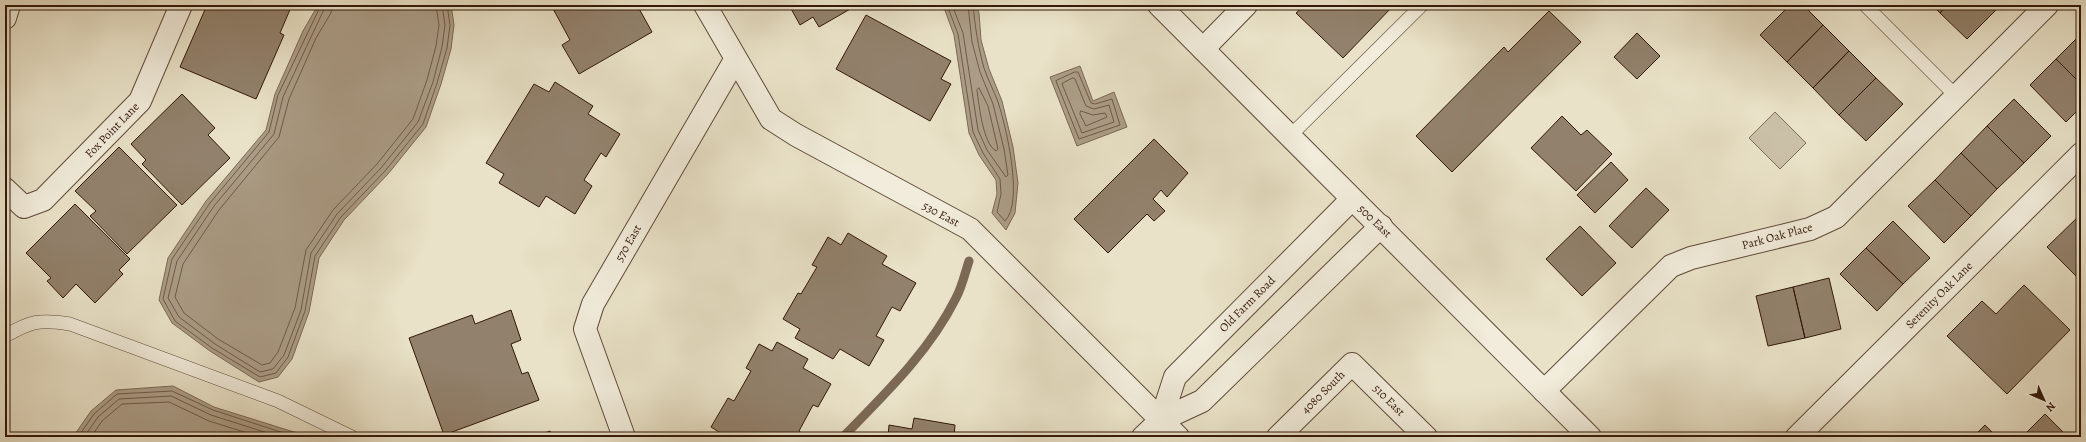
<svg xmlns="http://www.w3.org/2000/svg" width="2086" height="442" font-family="Alegreya,serif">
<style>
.green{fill:#cac0a8;stroke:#7e6c58}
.water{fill:#ab9d87;stroke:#7b6855}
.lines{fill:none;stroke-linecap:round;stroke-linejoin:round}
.shore{stroke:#6f5a48;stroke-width:1}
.stream{stroke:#7b6855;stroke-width:9}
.building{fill:#92816c;stroke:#331809}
.service-casing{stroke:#604a39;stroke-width:14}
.minor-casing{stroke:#604a39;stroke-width:24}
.tertiary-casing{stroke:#604a39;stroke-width:24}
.service{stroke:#f1ecdb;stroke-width:13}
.minor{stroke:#f1ecdb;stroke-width:22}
.tertiary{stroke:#f1ecdb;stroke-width:22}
.labels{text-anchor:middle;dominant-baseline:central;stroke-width:3;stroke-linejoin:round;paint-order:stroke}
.street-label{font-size:12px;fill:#331809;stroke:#f1ecdb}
</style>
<rect width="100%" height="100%" fill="#e9e2c8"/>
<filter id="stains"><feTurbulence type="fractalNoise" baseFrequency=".005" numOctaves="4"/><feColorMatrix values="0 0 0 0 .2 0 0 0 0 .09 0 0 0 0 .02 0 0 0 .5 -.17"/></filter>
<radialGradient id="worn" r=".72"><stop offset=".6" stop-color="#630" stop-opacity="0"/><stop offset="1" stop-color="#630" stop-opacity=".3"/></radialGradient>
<!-- green -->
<path class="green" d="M 1775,112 L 1806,143 L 1780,169 L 1749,138 Z"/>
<!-- water -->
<path class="water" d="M 318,5 L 451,5 L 454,25 L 451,49 L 441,84 L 426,127 L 388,174 L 344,220 L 319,258 L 309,312 L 292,359 L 278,377 L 259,382 L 210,351 L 172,323 L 159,300 L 168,258 L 206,201 L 266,130 L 275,94 L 303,31 Z
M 943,5 L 976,5 L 979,13 L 981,40 L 989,69 L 1002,101 L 1013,147 L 1018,183 L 1015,213 L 1006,230 L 992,213 L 997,194 L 996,180 L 979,155 L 969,133 L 954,35 Z
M 1080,66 L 1093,101 L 1114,92 L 1127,127 L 1077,146 L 1050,77 Z
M 173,386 L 214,407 L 297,433 L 303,437 L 73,437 L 91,411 L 116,390 Z"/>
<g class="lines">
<!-- shore -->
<path class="shore" d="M 321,5 L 278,95 L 269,132 L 210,203 L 172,259 L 163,299 L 175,321 L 212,348 L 260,377 L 276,373 L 288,357 L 305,311 L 315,256 L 341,217 L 385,171 L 423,124 L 437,83 L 447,48 L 450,25 L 447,5
M 326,5 L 283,97 L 274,134 L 214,206 L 177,261 L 168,298 L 179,317 L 215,344 L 260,372 L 273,369 L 284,355 L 301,310 L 311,253 L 337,214 L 381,168 L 418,122 L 433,82 L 442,47 L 445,25 L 442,5
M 332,5 L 331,13 L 316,38 L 289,99 L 279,137 L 219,210 L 183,264 L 175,297 L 184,313 L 218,339 L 262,365 L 270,363 L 278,352 L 295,308 L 306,250 L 333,210 L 377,164 L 413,119 L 427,80 L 436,46 L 439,25 L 436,5
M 947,5 L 958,34 L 973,132 L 983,153 L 1000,179 L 1001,194 L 997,212 L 1005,221 C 1024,202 1006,126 998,102 C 994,91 988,80 984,68 C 978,47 975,26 973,5
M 952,5 L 963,33 L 978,130 L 987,150 L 1006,177 L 1008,175 L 1004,149 L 993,104 L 980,72 L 972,42 L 968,5
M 1075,72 L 1078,72 L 1091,103 L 1095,104 L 1112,99 L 1120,125 L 1079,139 L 1056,81 Z
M 1073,78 L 1075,79 L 1086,106 L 1094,109 L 1109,105 L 1114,122 L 1082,133 L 1062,84 Z
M 979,88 L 988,106 L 998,149 L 996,151 C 983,144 979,105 977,90 Z
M 1081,111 L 1093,115 L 1105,113 L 1107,117 L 1086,126 L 1080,114 Z
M 78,437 L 94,414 L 117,394 L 172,391 L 213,410 L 296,437
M 84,437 L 98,417 L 119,399 L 171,396 L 211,415 L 280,437
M 91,437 L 102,421 L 122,404 L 169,402 L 209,421 L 260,437"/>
<!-- stream -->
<path class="stream" d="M 843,437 C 885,394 929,352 956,298 C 962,287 965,273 969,261"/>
</g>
<!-- building -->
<path class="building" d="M 207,5 L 292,5 L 280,33 L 284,35 L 256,99 L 180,67 Z
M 551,5 L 628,5 L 630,9 L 637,5 L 652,32 L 579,74 L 562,45 L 570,40 Z
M 789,5 L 850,5 L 852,8 L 819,27 L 813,17 L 800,25 Z
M 1305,5 L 1394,5 L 1343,58 L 1296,13 Z
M 1790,5 L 1803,5 L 1823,25 L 1787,62 L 1760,35 Z
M 1932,5 L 1947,5 L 1940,13 Z
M 1947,5 L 2001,5 L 1967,39 L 1940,13 Z
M 1549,11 L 1581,42 L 1452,172 L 1416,136 L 1504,47 L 1508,52 Z
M 866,15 L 951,61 L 941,79 L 951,84 L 930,121 L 836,69 Z
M 1823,25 L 1849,51 L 1813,88 L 1787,62 Z
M 1637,33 L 1660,56 L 1637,79 L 1614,57 Z
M 2081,34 L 2081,84 L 2056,59 Z
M 1849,51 L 1876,78 L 1839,115 L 1813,88 Z
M 2056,59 L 2081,84 L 2081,107 L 2066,122 L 2030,85 Z
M 1876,78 L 1903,104 L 1866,141 L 1839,115 Z
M 555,82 L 593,106 L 588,114 L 620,134 L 606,157 L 601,153 L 584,180 L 592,186 L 575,214 L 546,196 L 539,207 L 499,183 L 504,174 L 486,163 L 534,84 L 549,92 Z
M 182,94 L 215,128 L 208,135 L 230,158 L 182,205 L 142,164 L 146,160 L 131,144 Z
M 2014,99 L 2051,136 L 2024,163 L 1987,126 Z
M 1562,116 L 1581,135 L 1587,130 L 1612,154 L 1576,191 L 1531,148 Z
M 1987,126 L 2024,163 L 1997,189 L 1961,153 Z
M 1154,139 L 1188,173 L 1167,197 L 1161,190 L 1153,199 L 1165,211 L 1154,221 L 1147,214 L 1108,253 L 1074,219 Z
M 119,147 L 177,205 L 127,254 L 90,216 L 96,211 L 75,191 Z
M 1961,153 L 1997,189 L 1971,216 L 1935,180 Z
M 1611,162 L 1628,180 L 1595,213 L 1577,195 Z
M 1935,180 L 1971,216 L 1944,243 L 1908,206 Z
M 1646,188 L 1669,210 L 1632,248 L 1609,226 Z
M 75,204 L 130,259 L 119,270 L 123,274 L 95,303 L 76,284 L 63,298 L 47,281 L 51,278 L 26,253 Z
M 2081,214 L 2081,281 L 2047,247 Z
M 1893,221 L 1930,258 L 1903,284 L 1866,248 Z
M 1580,226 L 1616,263 L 1582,296 L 1546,259 Z
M 848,233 L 887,256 L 882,264 L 916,283 L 900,311 L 892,307 L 876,336 L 884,340 L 869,366 L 840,349 L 833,359 L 795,338 L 800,329 L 783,319 L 798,293 L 801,294 L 817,267 L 812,265 L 828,237 L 841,245 Z
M 1866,248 L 1903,284 L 1877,311 L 1840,274 Z
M 1829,278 L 1841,329 L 1805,338 L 1793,287 Z
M 2024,285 L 2070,330 L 2007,394 L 1947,336 L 1982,301 L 1996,314 Z
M 1793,287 L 1805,338 L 1768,346 L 1756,296 Z
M 511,310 L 521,340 L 511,344 L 522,374 L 528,372 L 539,400 L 444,435 L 409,338 L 472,315 L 475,324 Z
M 777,342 L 808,359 L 803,368 L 831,384 L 818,407 L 813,405 L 799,431 L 807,437 L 727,437 L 711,427 L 728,398 L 734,401 L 751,371 L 746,368 L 759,344 L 772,351 Z
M 2045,414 L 2068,437 L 2022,437 Z
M 914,418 L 955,425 L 954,437 L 888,437 L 889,425 L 912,429 Z
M 1985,425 L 1997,437 L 1973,437 Z
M 550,431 L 552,437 L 535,437 Z"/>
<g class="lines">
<defs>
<path id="service" d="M 1865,5 L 1956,96
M 1289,137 L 1422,5
M 5,336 C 31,321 40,319 70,324 L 278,401 L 352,437"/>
<path id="minor" d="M 705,5 L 771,119 L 796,135 L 970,229 L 1178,437
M 5,18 L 9,5
M 1203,49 L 1246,5
M 5,189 L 24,207 L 43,200 L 140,101 L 181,5
M 1544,391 L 1671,266 L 1691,258 L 1810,229 L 1836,217 L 2047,5
M 1161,420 L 1175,377 L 1352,199
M 624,437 L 585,329 L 593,304 L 735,60
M 1143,437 L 1161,420 L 1202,401 L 1381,226
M 1278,437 L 1352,364 L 1426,437
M 1797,437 L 2081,154"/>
<path id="tertiary" d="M 1159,5 L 1590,437"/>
</defs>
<!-- service casing -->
<use href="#service" class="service-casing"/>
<!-- minor casing -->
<use href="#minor" class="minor-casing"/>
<!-- tertiary casing -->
<use href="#tertiary" class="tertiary-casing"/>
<!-- service -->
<use href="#service" class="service"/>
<!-- minor -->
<use href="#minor" class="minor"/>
<!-- tertiary -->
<use href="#tertiary" class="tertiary"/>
</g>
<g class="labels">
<!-- street labels -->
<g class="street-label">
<text transform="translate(112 130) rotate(-46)">Fox Point Lane</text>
<text transform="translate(941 214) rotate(28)">530 East</text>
<text transform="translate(1375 221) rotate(44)">500 East</text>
<text transform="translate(1777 236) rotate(-15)">Park Oak Place</text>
<text transform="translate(628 243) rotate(-60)">570 East</text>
<text transform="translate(1939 295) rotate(-45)">Serenity Oak Lane</text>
<text transform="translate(1247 304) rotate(-45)">Old Farm Road</text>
<text transform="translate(1323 392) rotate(-45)">4080 South</text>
<text transform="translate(1389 400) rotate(45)">510 East</text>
</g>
</g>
<!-- margin -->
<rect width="2086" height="442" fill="none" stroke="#e9e2c8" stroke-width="20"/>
<rect x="6" y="6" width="2074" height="430" fill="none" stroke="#331809" stroke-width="2"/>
<rect x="10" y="10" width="2066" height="422" fill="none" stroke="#331809"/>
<!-- north arrow -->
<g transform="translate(2044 400) rotate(135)" stroke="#f1ecdb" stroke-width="3" paint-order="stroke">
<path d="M0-3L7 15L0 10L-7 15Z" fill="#331809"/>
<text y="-6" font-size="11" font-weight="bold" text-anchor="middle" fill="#331809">N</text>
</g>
<rect width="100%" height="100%" filter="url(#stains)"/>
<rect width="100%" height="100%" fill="url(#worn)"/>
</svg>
